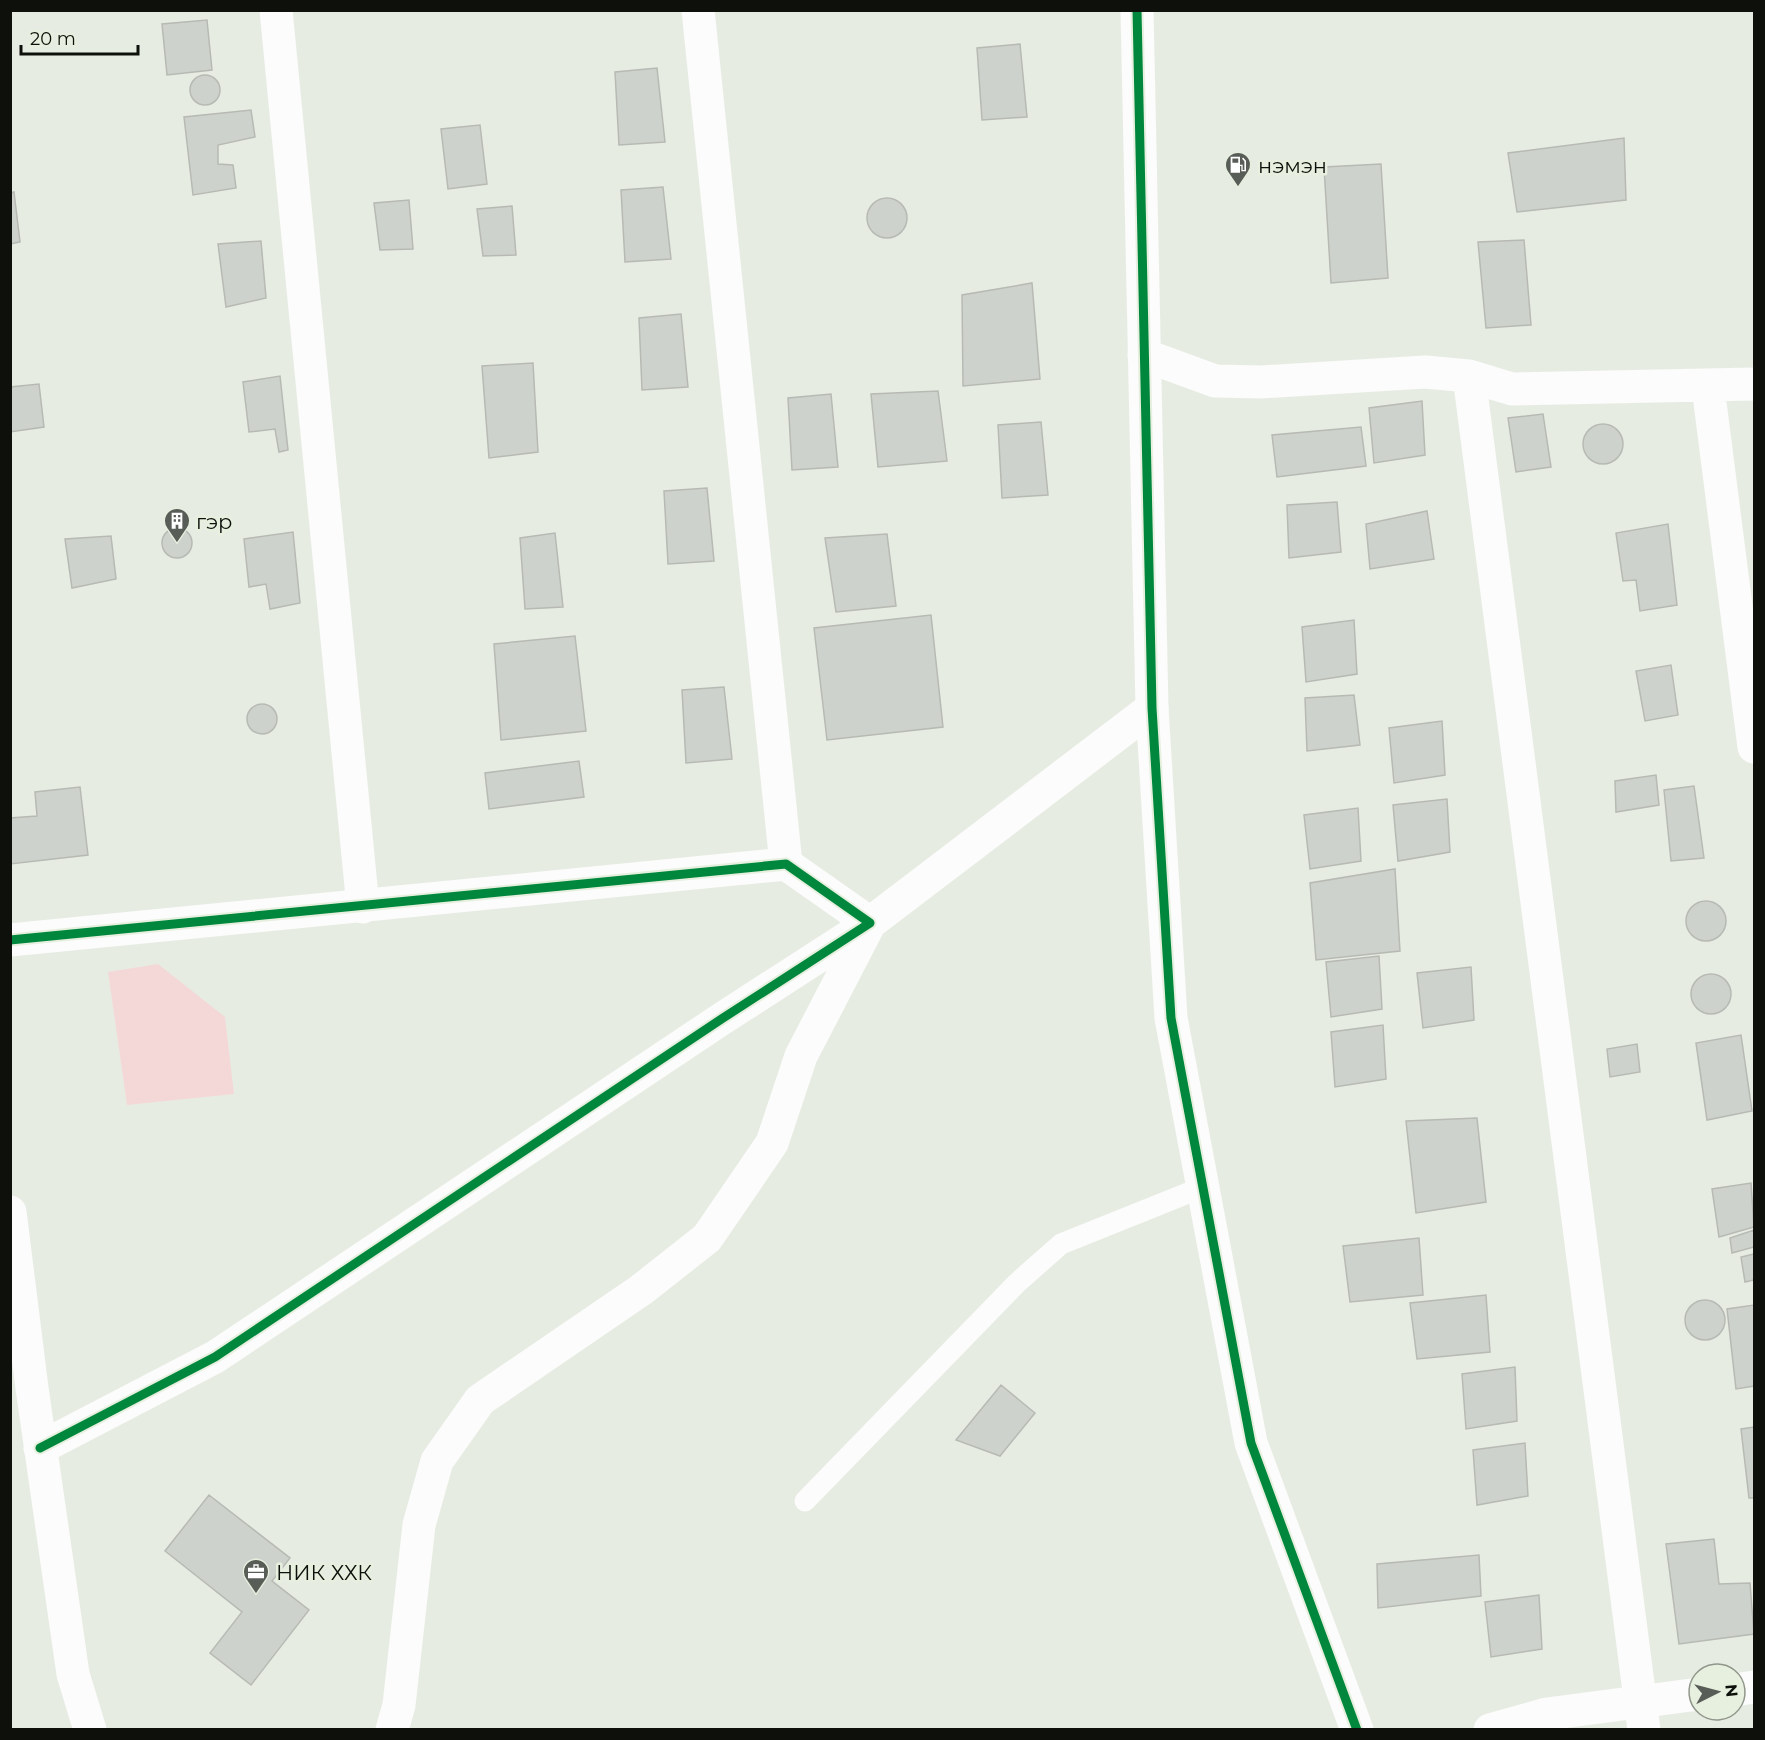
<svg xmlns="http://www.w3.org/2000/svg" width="1765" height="1740" font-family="Montserrat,sans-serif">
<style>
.green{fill:#f4d8d7}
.building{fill:#ced2cc;stroke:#b7bab3;stroke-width:1.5}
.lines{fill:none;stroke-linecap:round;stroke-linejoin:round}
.service{stroke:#fbfcfb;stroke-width:21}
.minor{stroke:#fbfcfb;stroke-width:33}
.tertiary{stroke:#fbfcfb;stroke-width:33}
.cycleway-casing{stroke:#e7f0df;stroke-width:13}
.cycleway{stroke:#00873e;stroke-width:9}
.labels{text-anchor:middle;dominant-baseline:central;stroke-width:5;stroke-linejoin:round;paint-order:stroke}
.poi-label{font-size:21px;fill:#0d100b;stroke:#e7f0df;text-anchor:start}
</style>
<rect width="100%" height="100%" fill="#e7ece3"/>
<!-- green -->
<path class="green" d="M 158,964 L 225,1017 L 234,1094 L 127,1105 L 108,972 Z"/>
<!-- building -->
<path class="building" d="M 207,20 L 212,70 L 167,75 L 162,24 Z
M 1020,44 L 1027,117 L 982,120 L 977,48 Z
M 657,68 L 665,142 L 619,145 L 615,72 Z
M190 90a15 15 0 1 1 30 0a15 15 0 1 1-30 0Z
M 251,110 L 255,137 L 218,145 L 218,164 L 233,165 L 236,188 L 193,195 L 184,117 Z
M 480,125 L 487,184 L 448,189 L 441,129 Z
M 1624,138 L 1626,200 L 1517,212 L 1508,153 Z
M 1381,164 L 1388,278 L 1331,283 L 1324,167 Z
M 663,187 L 671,259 L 625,262 L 621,190 Z
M 14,192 L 20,242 L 10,244 L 10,193 Z
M867 218a20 20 0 1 1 40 0a20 20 0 1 1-40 0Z
M 409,200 L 413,249 L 380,250 L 374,203 Z
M 512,206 L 516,255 L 483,256 L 477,209 Z
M 1524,240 L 1531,325 L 1486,328 L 1478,242 Z
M 261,241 L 266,298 L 226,307 L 218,244 Z
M 1032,283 L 1040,379 L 963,386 L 962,295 Z
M 681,314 L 688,387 L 642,390 L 639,318 Z
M 533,363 L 538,452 L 489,458 L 482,366 Z
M 280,376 L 288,450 L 279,452 L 275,429 L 249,432 L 243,382 Z
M 39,384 L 44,427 L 10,432 L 10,387 Z
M 938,391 L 947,461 L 878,467 L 871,394 Z
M 831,394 L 838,467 L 792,470 L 788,398 Z
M 1422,401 L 1425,455 L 1374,463 L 1369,408 Z
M 1543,414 L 1551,467 L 1516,472 L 1508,418 Z
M 1041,422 L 1048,495 L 1002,498 L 998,425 Z
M1583 444a20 20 0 1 1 40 0a20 20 0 1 1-40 0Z
M 1361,427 L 1366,466 L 1277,477 L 1272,435 Z
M 707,488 L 714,561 L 668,564 L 664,491 Z
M 1337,502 L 1341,552 L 1289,558 L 1287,505 Z
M 1427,511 L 1434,559 L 1370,569 L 1366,524 Z
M 1668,524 L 1677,605 L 1640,611 L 1636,580 L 1623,581 L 1616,533 Z
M162 543a15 15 0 1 1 30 0a15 15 0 1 1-30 0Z
M 293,532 L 300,603 L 270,609 L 266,584 L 249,587 L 244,539 Z
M 555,533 L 563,607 L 525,609 L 520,538 Z
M 887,534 L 896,606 L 836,612 L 825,538 Z
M 111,536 L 116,579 L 72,588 L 65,539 Z
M 931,615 L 943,727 L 827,740 L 814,628 Z
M 1354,620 L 1357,674 L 1306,682 L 1302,627 Z
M 575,636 L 586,731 L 501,740 L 494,644 Z
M 1671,665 L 1678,715 L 1645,721 L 1636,671 Z
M 724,687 L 732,759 L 686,763 L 682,690 Z
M 1354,695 L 1360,745 L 1307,751 L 1305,698 Z
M247 719a15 15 0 1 1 30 0a15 15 0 1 1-30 0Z
M 1442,721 L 1445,775 L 1394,783 L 1389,728 Z
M 579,761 L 584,797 L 489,809 L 485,773 Z
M 1656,775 L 1659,805 L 1616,812 L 1615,781 Z
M 1694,786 L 1704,858 L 1671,861 L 1664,790 Z
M 80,787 L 88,855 L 10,864 L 10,818 L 37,816 L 35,792 Z
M 1447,799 L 1450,852 L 1398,861 L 1393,805 Z
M 1358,808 L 1361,861 L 1310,869 L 1304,815 Z
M 1395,869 L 1400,951 L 1316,960 L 1310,883 Z
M1686 921a20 20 0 1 1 40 0a20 20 0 1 1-40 0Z
M 1379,956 L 1382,1009 L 1331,1017 L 1326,962 Z
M 1471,967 L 1474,1020 L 1423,1028 L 1417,973 Z
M1691 994a20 20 0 1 1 40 0a20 20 0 1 1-40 0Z
M 1383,1025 L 1386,1079 L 1335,1087 L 1331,1032 Z
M 1741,1035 L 1752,1111 L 1707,1120 L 1696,1043 Z
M 1637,1044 L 1640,1072 L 1610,1077 L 1607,1049 Z
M 1477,1118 L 1486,1202 L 1416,1213 L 1406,1121 Z
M 1751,1183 L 1754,1227 L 1719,1237 L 1712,1189 Z
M 1754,1230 L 1754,1247 L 1732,1253 L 1730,1238 Z
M 1419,1238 L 1423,1295 L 1350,1302 L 1343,1246 Z
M 1754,1254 L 1754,1280 L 1745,1282 L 1741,1257 Z
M 1486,1295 L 1490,1352 L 1417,1359 L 1410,1303 Z
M1685 1320a20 20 0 1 1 40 0a20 20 0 1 1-40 0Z
M 1754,1305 L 1754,1386 L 1736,1389 L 1727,1309 Z
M 1515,1367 L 1517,1421 L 1466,1429 L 1462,1374 Z
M 1001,1385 L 1035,1413 L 1000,1456 L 956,1440 Z
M 1754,1427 L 1754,1498 L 1749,1498 L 1741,1429 Z
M 1525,1443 L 1528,1496 L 1477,1505 L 1473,1450 Z
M 209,1495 L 290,1558 L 272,1581 L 309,1610 L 251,1685 L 210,1653 L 242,1612 L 165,1551 Z
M 1714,1539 L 1719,1584 L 1750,1583 L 1754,1634 L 1679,1644 L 1666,1544 Z
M 1479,1555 L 1481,1596 L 1378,1608 L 1377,1564 Z
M 1539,1595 L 1542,1649 L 1491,1657 L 1485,1602 Z"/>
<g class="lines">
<!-- service -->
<path class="service" d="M 805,1501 L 1017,1283 L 1061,1244 L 1203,1187"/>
<!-- minor -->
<path class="minor" d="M 276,10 L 363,907
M 698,10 L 786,864
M 1144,355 L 1215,381 L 1261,382 L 1425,372 L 1469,376 L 1512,389 L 1754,384
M 1469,376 L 1644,1730
M 1708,387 L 1754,747
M 10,940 L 786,864 L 870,923 L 723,1018 L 215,1357 L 40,1448
M 10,1212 L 32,1388 L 73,1674 L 90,1730
M 1735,1690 L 1754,1687
M 392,1730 L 399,1705 L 419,1525 L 437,1461 L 480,1400 L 641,1290 L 707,1238 L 772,1143 L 801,1056 L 870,923 L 1152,708
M 1490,1730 L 1547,1714 L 1699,1694"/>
<!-- tertiary -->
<path class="tertiary" d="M 1137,10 L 1152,708 L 1171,1018 L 1251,1443 L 1357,1730"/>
<defs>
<path id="cycleway" d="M 1137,10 L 1152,708 L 1171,1018 L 1251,1443 L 1357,1730
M 10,940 L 786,864 L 870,923 L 723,1018 L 215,1357 L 40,1448"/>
</defs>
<!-- cycleway casing -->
<use href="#cycleway" class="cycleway-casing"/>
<!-- cycleway -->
<use href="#cycleway" class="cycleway"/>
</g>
<!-- icons -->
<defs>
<symbol id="fuel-pin" viewBox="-11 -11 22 30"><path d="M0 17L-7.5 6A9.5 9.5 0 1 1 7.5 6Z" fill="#595d57" stroke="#e7f0df"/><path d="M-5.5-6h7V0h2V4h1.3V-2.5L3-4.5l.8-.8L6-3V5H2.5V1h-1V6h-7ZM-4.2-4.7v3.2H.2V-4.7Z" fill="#fff"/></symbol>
<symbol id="building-pin" viewBox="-11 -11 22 30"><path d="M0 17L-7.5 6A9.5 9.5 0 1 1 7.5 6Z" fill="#595d57" stroke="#e7f0df"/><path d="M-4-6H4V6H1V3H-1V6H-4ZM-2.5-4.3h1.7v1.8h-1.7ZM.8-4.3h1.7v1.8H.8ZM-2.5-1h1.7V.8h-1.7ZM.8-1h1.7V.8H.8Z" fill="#fff"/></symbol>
<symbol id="office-pin" viewBox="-11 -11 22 30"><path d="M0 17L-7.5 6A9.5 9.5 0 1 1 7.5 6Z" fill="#595d57" stroke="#e7f0df"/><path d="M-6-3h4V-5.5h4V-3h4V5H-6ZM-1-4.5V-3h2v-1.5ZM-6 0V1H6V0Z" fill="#fff"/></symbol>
</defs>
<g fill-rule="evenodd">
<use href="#fuel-pin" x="1223" y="150" width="30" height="40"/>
<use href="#building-pin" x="162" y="506" width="30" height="40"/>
<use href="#office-pin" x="241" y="1557" width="30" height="40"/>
</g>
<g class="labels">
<!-- poi labels -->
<g class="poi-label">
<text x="1258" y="165">нэмэн</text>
<text x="196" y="521">гэр</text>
<text x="276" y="1572">НИК ХХК</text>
</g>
</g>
<!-- border -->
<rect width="1765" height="1740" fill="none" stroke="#0d100b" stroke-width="24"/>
<!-- north arrow -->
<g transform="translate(1717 1692) rotate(84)"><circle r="28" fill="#e7f0df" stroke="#90968a" stroke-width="1.5"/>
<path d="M0-4.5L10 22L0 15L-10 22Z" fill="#595d57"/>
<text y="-9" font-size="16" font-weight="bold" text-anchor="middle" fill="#0d100b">N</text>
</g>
<!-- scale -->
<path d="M21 45v9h117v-9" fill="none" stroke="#0d100b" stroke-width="3"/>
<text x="30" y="45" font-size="18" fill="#0d100b" stroke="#e7f0df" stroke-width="4.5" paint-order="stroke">20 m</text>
</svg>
